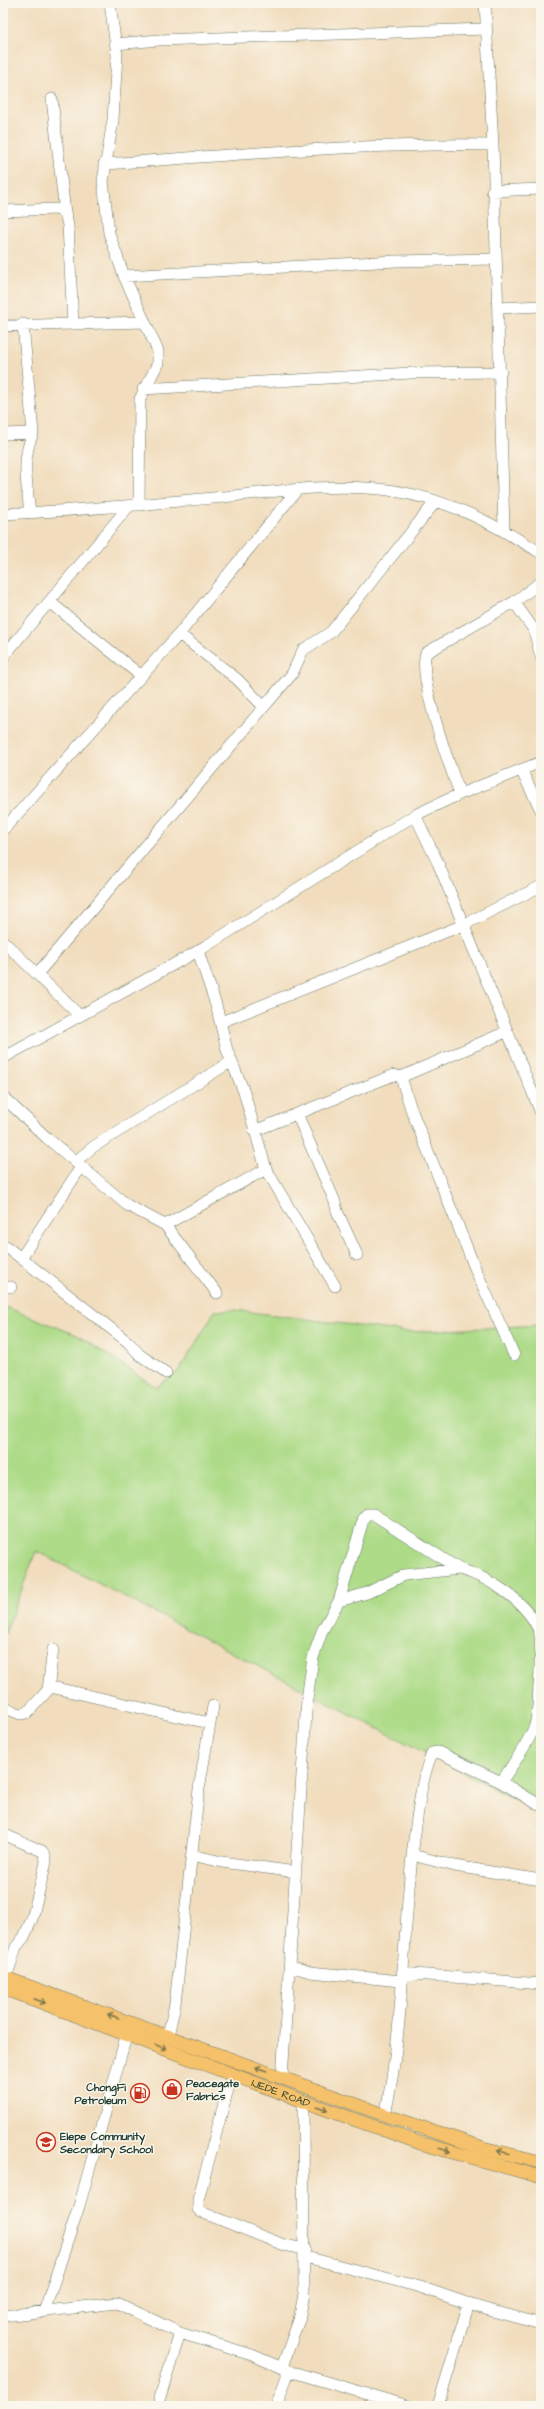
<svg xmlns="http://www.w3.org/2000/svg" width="544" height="2409" font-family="'Architects Daughter',sans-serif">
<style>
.green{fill:#addb88;stroke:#668c5e}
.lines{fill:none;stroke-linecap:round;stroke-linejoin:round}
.minor-casing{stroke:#687564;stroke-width:12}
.major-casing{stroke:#687564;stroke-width:14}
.minor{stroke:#fff;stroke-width:11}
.major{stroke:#f5c16b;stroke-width:13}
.oneway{stroke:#7f784d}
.labels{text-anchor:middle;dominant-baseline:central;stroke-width:3;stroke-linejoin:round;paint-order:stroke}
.poi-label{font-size:11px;font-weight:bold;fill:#1f3d34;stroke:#fbf7ec;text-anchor:start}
.street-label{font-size:11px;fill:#1f3d34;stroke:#fbf7ec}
</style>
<rect width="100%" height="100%" fill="#fbf7ec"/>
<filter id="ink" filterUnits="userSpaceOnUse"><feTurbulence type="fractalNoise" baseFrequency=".025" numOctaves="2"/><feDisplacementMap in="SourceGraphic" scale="8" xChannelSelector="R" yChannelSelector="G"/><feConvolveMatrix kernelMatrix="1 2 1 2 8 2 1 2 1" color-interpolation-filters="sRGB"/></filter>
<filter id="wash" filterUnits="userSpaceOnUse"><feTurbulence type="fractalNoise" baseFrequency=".012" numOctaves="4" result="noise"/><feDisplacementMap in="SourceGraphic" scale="16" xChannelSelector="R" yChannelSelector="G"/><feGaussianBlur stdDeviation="0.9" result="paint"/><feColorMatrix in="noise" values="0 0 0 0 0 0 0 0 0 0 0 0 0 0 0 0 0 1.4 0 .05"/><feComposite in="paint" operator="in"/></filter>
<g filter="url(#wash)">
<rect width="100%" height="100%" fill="#f1ddbd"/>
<!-- green -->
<path class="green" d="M 3,1306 L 77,1335 L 156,1387 L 179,1371 L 215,1311 L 235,1310 L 407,1332 L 541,1325 L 541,1813 L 36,1551 L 5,1634 L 3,1633 Z"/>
</g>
<g filter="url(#ink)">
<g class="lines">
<defs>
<path id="minor" d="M 110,3 L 117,55 L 113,120 L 103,181 L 109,233 L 124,276 L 158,351 L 158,363 L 140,399 L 139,505
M 485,3 L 493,145 L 504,530
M 116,44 L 159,40 L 486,29
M 52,99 L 65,213
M 104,164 C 233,155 363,143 493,145
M 492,191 L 541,189
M 3,211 L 56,209 L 65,213 L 68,225 L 73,324
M 124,276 L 396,261 L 495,259
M 498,308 L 541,306
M 23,324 L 33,433 C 21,460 27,484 30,513
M 3,326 L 144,322
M 143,389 L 411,373 L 501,372
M 3,434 L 33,433
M 3,514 C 76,511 150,504 223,497 C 279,491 339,482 395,491 C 452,501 492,523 541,553
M 50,602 L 140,675
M 514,602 L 534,630 L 541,657
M 179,634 L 237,679 L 264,707
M 3,657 L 129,506
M 521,770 L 541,810
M 460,794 C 450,767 417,676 426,653 L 514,602 L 541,582
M 415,815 L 438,863 L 541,1113
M 3,830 L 179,634 L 297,490
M 3,941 L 79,1015
M 198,951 L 216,1005 L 227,1050 L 244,1092 L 266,1169 L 335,1286
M 37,974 L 292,674 L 303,650 L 331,632 L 436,501
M 221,1022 L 463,925 L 541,886
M 3,1058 L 198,951 L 415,815 L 460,794 L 541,762
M 401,1077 L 506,1032
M 3,1097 L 47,1138 L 127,1205 L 165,1225 L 217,1293
M 297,1114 L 335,1202 L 337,1211 L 357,1255
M 254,1131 L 394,1075 L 401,1077 L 411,1109 L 477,1273 L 514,1355
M 75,1162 L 93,1147 L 232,1061
M 165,1225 L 266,1169
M 3,1244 L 128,1342 L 140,1355 L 166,1373
M 21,1258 L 81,1167
M 3,1287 L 11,1287
M 339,1601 L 367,1593 L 404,1575 L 459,1569
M 50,1687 C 104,1698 156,1713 210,1723
M 3,1707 L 20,1714 L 27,1713 L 48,1690 L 53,1649
M 3,1834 L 42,1851 L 45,1855 L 46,1862 L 32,1919 L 24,1937 L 16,1947 L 6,1978
M 192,1855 L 222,1862 L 296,1872
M 412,1855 L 455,1866 L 541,1880
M 290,1966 L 310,1972 L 401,1981
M 402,1973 L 541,1984
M 168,2036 L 175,2004 L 199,1789 L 213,1706
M 232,2074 L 198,2200 L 198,2209 L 201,2212 L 284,2245 L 305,2249
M 282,2077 L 307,1699 L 313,1658 L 322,1631 L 339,1601 L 364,1517 L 367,1514 L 373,1514 L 459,1569 C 489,1577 530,1603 540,1634 C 541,1636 540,1679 539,1685 C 538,1699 539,1714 534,1728 C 526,1747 513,1764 501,1782
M 385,2115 C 405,2025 402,1931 414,1840 C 418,1812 421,1779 432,1753 L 438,1752 L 501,1782 L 541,1806
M 306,2257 L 420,2287 L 478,2307 L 541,2324
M 44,2312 L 80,2203 L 127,2033
M 3,2316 L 117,2303 L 180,2333
M 282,2367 L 299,2320 L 304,2294 L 303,2101
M 160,2398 L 180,2333 L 252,2355 L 289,2371 L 408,2406
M 276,2406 L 289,2371
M 438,2406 L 469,2303"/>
<g id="major">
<path d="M 3,1977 L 385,2115 L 483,2148 L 541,2162"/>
<path id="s1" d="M 3,1988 L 303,2101 L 420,2143 L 541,2177"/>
</g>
</defs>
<!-- minor casing -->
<use href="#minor" class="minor-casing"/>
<!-- major casing -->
<use href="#major" class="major-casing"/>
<!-- minor -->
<use href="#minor" class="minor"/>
<!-- major -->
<use href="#major" class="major"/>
</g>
<!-- one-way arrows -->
<defs><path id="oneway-shaft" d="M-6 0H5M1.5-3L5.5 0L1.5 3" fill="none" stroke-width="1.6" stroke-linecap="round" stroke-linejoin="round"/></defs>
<g class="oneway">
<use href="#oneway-shaft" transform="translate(40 2001) rotate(20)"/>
<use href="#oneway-shaft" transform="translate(113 2016) rotate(-161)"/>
<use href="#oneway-shaft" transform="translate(161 2047) rotate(21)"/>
<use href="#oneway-shaft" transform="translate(261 2069) rotate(-161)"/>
<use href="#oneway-shaft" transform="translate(322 2108) rotate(19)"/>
<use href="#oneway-shaft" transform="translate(445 2150) rotate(17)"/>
<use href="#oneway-shaft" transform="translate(503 2152) rotate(-166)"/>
</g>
</g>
<!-- icons -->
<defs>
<symbol id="shop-ring" viewBox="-11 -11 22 22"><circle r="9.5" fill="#fbf7ec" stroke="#c8321e" stroke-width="1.5"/><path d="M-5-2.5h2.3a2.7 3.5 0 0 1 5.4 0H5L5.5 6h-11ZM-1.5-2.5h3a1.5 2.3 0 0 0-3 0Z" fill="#c8321e"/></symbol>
<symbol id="fuel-ring" viewBox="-11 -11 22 22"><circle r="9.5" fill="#fbf7ec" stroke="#c8321e" stroke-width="1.5"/><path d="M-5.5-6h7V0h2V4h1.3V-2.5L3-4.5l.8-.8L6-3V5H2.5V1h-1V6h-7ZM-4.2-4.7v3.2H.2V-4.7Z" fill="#c8321e"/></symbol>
<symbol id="school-ring" viewBox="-11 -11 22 22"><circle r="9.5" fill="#fbf7ec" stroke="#c8321e" stroke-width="1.5"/><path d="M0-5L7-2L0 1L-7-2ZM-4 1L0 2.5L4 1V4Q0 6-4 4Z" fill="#c8321e"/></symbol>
</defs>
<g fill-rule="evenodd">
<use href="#shop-ring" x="161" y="2078" width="22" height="22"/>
<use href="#fuel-ring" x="129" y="2082" width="22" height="22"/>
<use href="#school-ring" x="35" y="2131" width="22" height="22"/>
</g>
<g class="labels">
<!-- poi labels -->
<g class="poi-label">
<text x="186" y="2083">Peacegate<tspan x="186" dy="13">Fabrics</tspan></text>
<text x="126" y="2087" text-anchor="end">ChongFi<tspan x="126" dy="13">Petroleum</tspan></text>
<text x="60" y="2136">Elepe Community<tspan x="60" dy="13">Secondary School</tspan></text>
</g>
<!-- street labels -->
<g class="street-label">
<text stroke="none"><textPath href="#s1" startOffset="297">IJEDE ROAD</textPath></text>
</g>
</g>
<!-- margin -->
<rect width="544" height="2409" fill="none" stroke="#fbf7ec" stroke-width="16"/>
</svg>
